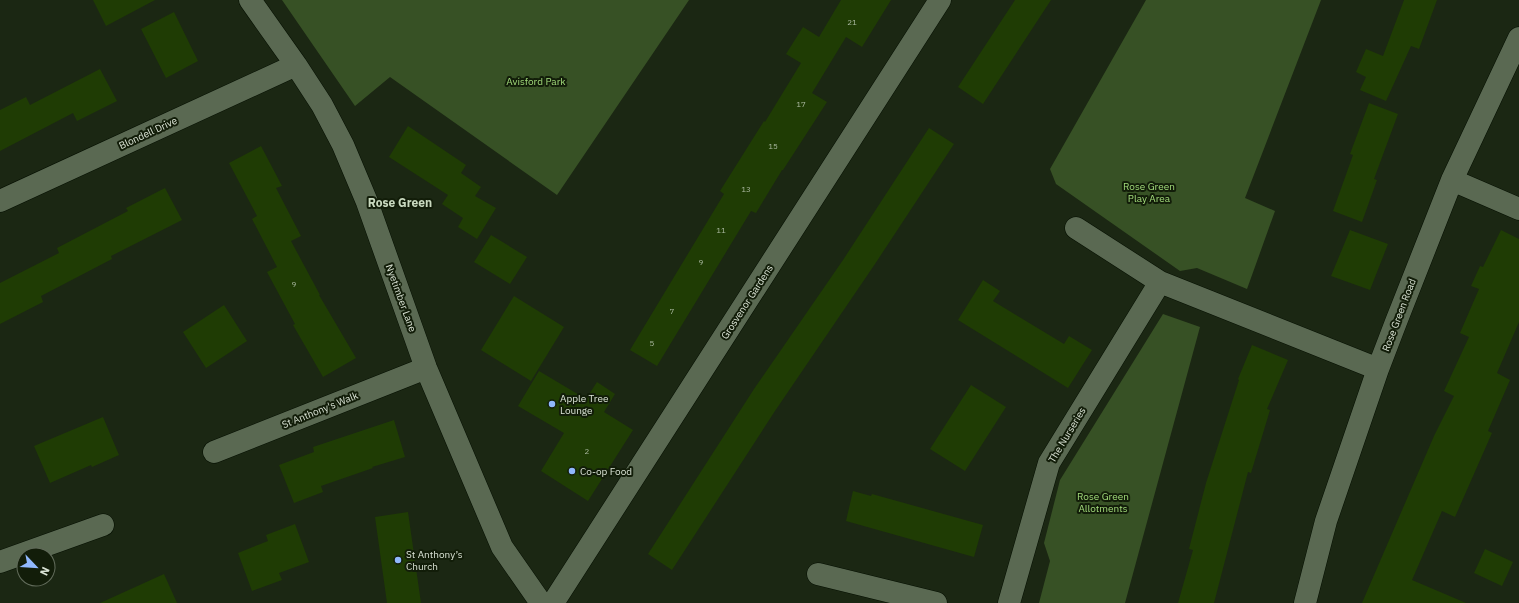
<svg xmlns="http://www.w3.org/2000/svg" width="1519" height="603" font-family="'IBM Plex Sans',sans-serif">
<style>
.green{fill:#375125}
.building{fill:#1f3c04}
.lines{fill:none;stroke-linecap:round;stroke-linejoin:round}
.minor-casing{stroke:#050f01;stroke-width:23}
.minor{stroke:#5a6952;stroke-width:22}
.poi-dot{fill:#90b8fd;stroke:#121d09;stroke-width:1.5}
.labels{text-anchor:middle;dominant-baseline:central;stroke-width:4;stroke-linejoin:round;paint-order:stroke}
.number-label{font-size:8px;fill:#abb9a1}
.park-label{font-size:10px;fill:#a3dc7c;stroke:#121d09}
.street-label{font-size:10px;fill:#dae3d5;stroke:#121d09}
.poi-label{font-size:10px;fill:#dae3d5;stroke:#121d09;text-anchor:start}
.quarter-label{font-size:12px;font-weight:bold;fill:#c9d9bf;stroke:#121d09}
</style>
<rect width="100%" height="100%" fill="#1b2713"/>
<!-- green -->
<path class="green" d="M 282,0 L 689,0 L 557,195 L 390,77 L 355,106 Z
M 1146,0 L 1321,0 L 1245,198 L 1275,211 L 1247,289 L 1197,268 L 1180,271 L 1056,184 L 1050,169 Z
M 1163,314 L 1200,327 L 1125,603 L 1039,603 L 1050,561 L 1044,543 L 1060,480 Z"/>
<!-- building -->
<path class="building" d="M 93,0 L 155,0 L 106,26 Z
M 841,0 L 891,0 L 862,47 L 846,37 L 812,93 L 827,102 L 783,170 L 782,170 L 756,213 L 751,211 L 657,366 L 630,350 L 724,194 L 720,191 L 764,121 L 765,122 L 801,63 L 786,54 L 803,27 L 819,37 Z
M 1015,0 L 1051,0 L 983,104 L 958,87 Z
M 1404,0 L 1437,0 L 1419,49 L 1411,46 L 1386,101 L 1360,90 L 1366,77 L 1356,72 L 1366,49 L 1383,56 Z
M 174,12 L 198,61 L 166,78 L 141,29 Z
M 100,69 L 117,101 L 77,121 L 73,113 L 0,151 L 0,110 L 26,97 L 30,105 Z
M 1369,103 L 1398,114 L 1374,179 L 1377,180 L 1362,222 L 1333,211 L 1353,155 L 1350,154 Z
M 408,126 L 466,165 L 461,173 L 481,187 L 475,196 L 496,208 L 477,239 L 458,227 L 463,218 L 442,204 L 448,195 L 389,157 Z
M 929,128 L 954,144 L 875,264 L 775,411 L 672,570 L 648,554 L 754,389 L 843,260 Z
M 261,146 L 282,186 L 276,188 L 301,236 L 291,241 L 320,295 L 319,295 L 356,358 L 323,377 L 293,325 L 295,324 L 267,272 L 277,267 L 252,219 L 257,216 L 229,163 Z
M 165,188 L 182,220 L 111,256 L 112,259 L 41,296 L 43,302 L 0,324 L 0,283 L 59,253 L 57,248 L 128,211 L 126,208 Z
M 1350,230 L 1388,244 L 1370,290 L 1331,276 Z
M 1501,230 L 1519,239 L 1519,322 L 1497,373 L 1510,380 L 1488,431 L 1492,433 L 1455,517 L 1442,511 L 1412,580 L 1466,603 L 1362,603 L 1434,436 L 1454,396 L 1444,391 L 1469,337 L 1460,333 L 1479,289 L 1471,286 L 1480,266 L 1483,267 Z
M 491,235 L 527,257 L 510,284 L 474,262 Z
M 983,280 L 1000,291 L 993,301 L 1064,344 L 1069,336 L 1092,350 L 1068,388 L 958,320 Z
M 514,296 L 564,327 L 531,381 L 481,350 Z
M 224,305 L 247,341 L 206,368 L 183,332 Z
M 1252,345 L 1288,360 L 1267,409 L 1270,410 L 1251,473 L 1248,472 L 1214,603 L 1178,603 L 1193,550 L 1189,549 L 1206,483 L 1239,380 L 1238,379 Z
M 539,371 L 586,399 L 597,382 L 615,394 L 604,412 L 633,430 L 588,501 L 541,471 L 564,433 L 518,406 Z
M 971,385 L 1006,407 L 965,471 L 930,449 Z
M 103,417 L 119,455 L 92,467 L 91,465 L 50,483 L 34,446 Z
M 394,420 L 405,457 L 372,467 L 373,468 L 321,486 L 323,492 L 294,503 L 279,465 L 314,452 L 313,447 Z
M 853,491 L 871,496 L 872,494 L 983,525 L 974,557 L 846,521 Z
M 408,512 L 421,603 L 387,603 L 375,517 Z
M 295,524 L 309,562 L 279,573 L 282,580 L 252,591 L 238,553 L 268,541 L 266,535 Z
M 1485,549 L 1513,562 L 1502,586 L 1474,573 Z
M 164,574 L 177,603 L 100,603 Z"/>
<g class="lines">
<defs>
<path id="minor" d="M 250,0 L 296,65 L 322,105 L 343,145 L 367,202 L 426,368 L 502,547 L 541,603
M 1452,180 L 1519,209
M 0,201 L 296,65
M 1076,228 L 1160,282 L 1378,369
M 214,452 L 426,368
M 0,562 L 103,525
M 818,574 L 936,603
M 553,603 L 940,0
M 1009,603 L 1049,463 L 1160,282
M 1305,603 L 1326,521 L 1378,369 L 1396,322 L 1452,180 L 1519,38"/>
</defs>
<!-- minor casing -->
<use href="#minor" class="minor-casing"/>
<!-- minor -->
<use href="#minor" class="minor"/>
</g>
<!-- markers -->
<g class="poi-dot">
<circle cx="552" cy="404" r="4"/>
<circle cx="572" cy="471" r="4"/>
<circle cx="398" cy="560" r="4"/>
</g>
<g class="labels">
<!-- number labels -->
<g class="number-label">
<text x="852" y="22">21</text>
<text x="801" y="104">17</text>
<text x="773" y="146">15</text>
<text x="746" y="189">13</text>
<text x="721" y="230">11</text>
<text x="701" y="262">9</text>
<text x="294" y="284">9</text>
<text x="672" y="311">7</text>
<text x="652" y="343">5</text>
<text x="587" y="451">2</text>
</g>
<!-- park labels -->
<g class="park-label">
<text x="536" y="81">Avisford Park</text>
<text x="1149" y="186">Rose Green<tspan x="1149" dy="12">Play Area</tspan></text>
<text x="1103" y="496">Rose Green<tspan x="1103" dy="12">Allotments</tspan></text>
</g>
<!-- street labels -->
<g class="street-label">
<text transform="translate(148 133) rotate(-25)">Blondell Drive</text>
<text transform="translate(401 298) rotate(70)">Nyetimber Lane</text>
<text transform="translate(747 302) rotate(-57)">Grosvenor Gardens</text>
<text transform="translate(1399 315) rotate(-69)">Rose Green Road</text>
<text transform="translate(320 410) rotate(-22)">St Anthony's Walk</text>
<text transform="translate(1067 435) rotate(-59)">The Nurseries</text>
</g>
<!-- poi labels -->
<g class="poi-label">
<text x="560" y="398">Apple Tree<tspan x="560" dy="12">Lounge</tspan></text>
<text x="580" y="471">Co-op Food</text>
<text x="406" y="554">St Anthony’s<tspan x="406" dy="12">Church</tspan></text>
</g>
<!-- quarter labels -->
<g class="quarter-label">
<text x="400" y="202">Rose Green</text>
</g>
</g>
<!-- north arrow -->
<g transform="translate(36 567) rotate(115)"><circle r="19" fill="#121d09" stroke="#626c5b"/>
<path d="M0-3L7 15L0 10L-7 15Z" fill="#90b8fd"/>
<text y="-6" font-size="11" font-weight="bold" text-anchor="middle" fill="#dae3d5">N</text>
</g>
</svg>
